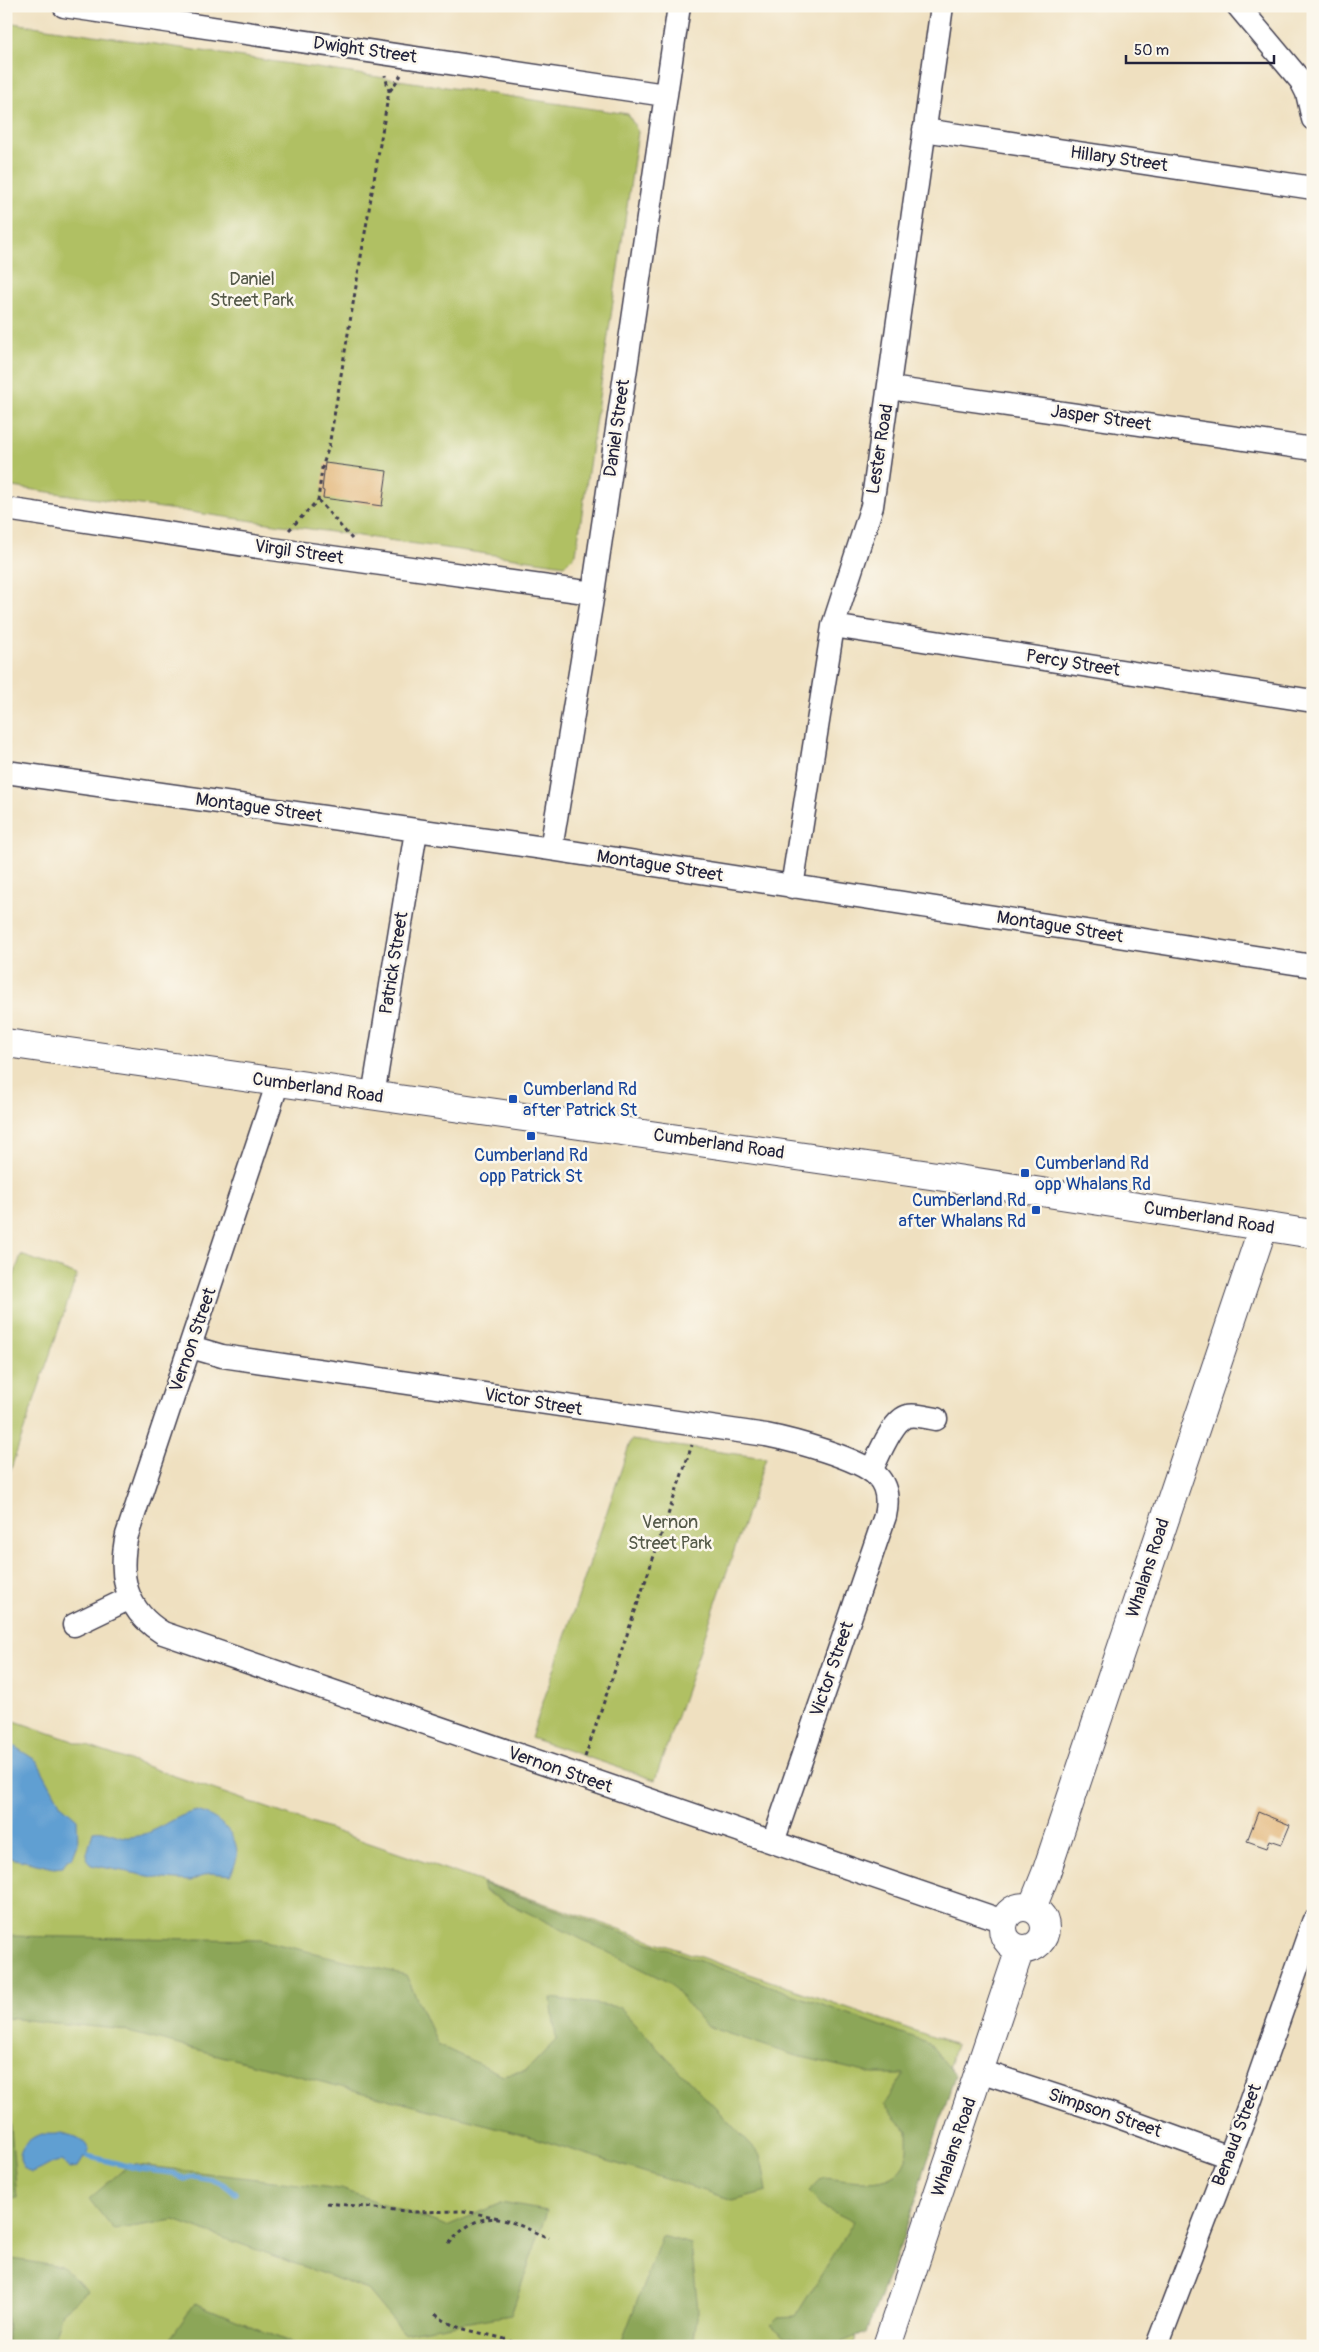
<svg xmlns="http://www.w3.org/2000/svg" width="1319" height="2352" font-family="Pangolin,sans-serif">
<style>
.green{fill:#b0c063;stroke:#69714f}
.forest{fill:#8ca659;stroke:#57644a}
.water{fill:#609fd2;stroke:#416086}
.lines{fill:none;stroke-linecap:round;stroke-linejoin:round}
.stream{stroke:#609fd2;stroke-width:5.5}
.building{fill:#dfac67}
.minor-casing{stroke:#413e4f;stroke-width:25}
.tertiary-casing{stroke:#413e4f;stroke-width:30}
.path{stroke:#413e4f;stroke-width:3;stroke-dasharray:4 4;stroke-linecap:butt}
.minor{stroke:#fff;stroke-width:22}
.tertiary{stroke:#fff;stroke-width:28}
.transit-dot{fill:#1a4fb4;stroke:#fbf7ec;stroke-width:2}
.labels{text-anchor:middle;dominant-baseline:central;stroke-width:5;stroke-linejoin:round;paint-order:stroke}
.street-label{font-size:18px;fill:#22223b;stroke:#fbf7ec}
.park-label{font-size:18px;fill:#545949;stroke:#fbf7ec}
.transit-label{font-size:18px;fill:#164399;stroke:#fbf7ec;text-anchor:start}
</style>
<rect width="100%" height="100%" fill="#fbf7ec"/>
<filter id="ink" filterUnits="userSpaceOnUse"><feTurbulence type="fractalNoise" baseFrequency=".02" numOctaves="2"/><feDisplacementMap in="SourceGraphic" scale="10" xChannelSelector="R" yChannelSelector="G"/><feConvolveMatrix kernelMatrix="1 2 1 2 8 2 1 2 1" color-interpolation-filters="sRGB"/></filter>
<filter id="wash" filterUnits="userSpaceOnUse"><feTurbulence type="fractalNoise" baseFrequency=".0096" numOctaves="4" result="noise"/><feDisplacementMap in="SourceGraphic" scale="20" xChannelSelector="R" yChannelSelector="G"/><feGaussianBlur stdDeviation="1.12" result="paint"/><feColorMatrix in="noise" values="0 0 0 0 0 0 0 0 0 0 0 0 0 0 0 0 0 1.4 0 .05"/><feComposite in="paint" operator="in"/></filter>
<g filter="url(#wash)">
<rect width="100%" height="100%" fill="#efe0c0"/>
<!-- green -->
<path class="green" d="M 6,22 L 628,114 L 638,132 L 576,554 L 565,565 L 6,486 Z
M 21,1255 L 77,1275 L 6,1483 L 6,1299 Z
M 631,1440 L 766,1458 L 655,1780 L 531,1738 Z
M 6,1718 L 956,2045 L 853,2346 L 6,2346 Z"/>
<!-- forest -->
<path class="forest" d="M 482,1883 L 929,2043 L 955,2075 L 901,2244 L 866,2332 L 842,2342 L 843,2346 L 808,2346 L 808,2342 L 785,2337 L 771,2325 L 778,2318 L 795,2317 L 854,2222 L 822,2206 L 809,2191 L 823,2177 C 848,2179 895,2191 906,2160 C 909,2152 908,2140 908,2132 L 884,2105 L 904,2074 L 873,2074 L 793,2055 L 706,2026 L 670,1983 L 484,1891 Z
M 6,1936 L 261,1940 L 406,1975 L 438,2045 L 503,2075 L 527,2070 L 556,2040 L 551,1998 L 619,2007 L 761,2156 L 767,2191 L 733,2200 L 515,2132 L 117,2029 L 6,2018 Z
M 6,2116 L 10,2117 L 17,2198 L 6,2197 Z
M 130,2164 L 341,2189 L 447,2226 L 501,2203 L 547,2211 L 511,2315 L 404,2333 L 368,2290 L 174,2220 L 114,2230 L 89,2199 Z
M 662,2236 L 691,2244 L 698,2310 L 693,2346 L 620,2346 Z
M 6,2258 L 62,2267 L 88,2291 L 62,2312 L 52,2346 L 8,2346 Z
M 195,2303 L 299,2346 L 165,2346 Z"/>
<!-- water -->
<path class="water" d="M 6,1741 L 37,1761 L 61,1805 L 77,1819 L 78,1844 L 73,1857 L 67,1860 L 63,1867 L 54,1868 L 6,1857 Z
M 197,1811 C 215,1816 236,1831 237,1852 C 238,1860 233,1868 231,1875 L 209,1873 L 191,1881 L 164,1879 L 91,1865 L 86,1858 L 93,1831 C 107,1828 118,1839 131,1837 C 156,1835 173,1815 197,1811 Z
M 41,2134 C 59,2135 80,2130 89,2150 L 78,2167 L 70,2168 L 61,2161 C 50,2162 42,2171 31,2173 C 10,2161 22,2140 41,2134 Z"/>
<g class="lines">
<!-- stream -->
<path class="stream" d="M 87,2156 L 140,2169 L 173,2173 L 185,2179 L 194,2176 L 211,2179 L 225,2185 L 235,2193"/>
</g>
<g id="blocks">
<!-- building -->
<path class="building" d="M 325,463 L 387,471 L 382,506 L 323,498 L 324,491 L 322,490 Z
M 1258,1812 L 1290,1825 L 1282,1844 L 1270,1840 L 1267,1848 L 1247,1841 Z"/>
</g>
</g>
<g filter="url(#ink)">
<use href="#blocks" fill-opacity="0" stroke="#413e4f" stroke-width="1"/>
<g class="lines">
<defs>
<path id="minor" d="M 64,6 L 665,95
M 1238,6 L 1301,81 L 1307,93 L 1313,119
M 924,130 L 1313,188
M 890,388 L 1313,449
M 6,509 L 272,549 L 593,593
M 833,626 L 1313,701
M 6,772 L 551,849 L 1313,966
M 551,849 L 593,593 L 679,6
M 792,887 L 833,626 L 872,506 L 942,6
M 278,1082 L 127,1535 C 118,1576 125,1610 163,1633 L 1003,1921
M 373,1096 L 416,831
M 191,1347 L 222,1356 L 766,1435 C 791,1440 860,1458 877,1476 C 888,1487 888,1502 885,1516 L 773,1842
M 871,1471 C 878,1457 893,1419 908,1416 C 916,1414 928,1418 936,1419
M 74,1625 L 130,1598
M 980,2071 L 1102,2111 L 1229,2157
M 1157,2346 L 1247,2111 L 1313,1922"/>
<path id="tertiary" d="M 6,1043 L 951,1178 L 1313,1234
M1003 1928a21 21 0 1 1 42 0a21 21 0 1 1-42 0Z
M 1032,1908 L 1046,1873 L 1263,1227
M 887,2346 L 1020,1949"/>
</defs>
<!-- minor casing -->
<use href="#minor" class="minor-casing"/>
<!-- tertiary casing -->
<use href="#tertiary" class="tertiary-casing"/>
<!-- path -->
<path class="path" d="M 390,91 L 401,75
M 318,500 L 352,539
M 289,530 L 318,500 L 322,468 L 329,446 L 389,91 L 385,75
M 585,1757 L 692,1445
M 327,2203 L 415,2212 L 464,2211 L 499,2218
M 449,2244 C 483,2202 508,2221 549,2238
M 435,2314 C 462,2336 491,2330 521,2346"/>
<!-- minor -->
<use href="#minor" class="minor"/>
<!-- tertiary -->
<use href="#tertiary" class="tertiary"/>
</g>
</g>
<!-- markers -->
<g class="transit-dot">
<rect x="508" y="1094" width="10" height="10" rx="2.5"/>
<rect x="526" y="1131" width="10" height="10" rx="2.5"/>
<rect x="1020" y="1168" width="10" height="10" rx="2.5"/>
<rect x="1031" y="1205" width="10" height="10" rx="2.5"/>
</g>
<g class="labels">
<!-- street labels -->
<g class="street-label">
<text transform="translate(365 50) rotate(8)">Dwight Street</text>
<text transform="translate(1119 159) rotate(8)">Hillary Street</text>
<text transform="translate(1101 418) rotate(8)">Jasper Street</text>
<text transform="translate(617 428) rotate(-82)">Daniel Street</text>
<text transform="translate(880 449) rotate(-81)">Lester Road</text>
<text transform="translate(299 552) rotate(8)">Virgil Street</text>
<text transform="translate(1073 663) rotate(9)">Percy Street</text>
<text transform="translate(259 808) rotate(8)">Montague Street</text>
<text transform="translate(660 866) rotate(9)">Montague Street</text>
<text transform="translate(1060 927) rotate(9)">Montague Street</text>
<text transform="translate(394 963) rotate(-81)">Patrick Street</text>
<text transform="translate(318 1088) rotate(8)">Cumberland Road</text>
<text transform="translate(719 1144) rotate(8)">Cumberland Road</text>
<text transform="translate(1209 1218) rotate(9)">Cumberland Road</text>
<text transform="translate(193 1340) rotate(-71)">Vernon Street</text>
<text transform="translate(533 1402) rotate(9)">Victor Street</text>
<text transform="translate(1148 1568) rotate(-72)">Whalans Road</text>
<text transform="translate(832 1669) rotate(-71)">Victor Street</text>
<text transform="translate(560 1770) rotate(19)">Vernon Street</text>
<text transform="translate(1105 2113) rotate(19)">Simpson Street</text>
<text transform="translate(1237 2135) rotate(-69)">Benaud Street</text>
<text transform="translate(954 2147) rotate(-71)">Whalans Road</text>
</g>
<!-- park labels -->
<g class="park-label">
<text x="252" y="279">Daniel<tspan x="252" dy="21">Street Park</tspan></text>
<text x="670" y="1522">Vernon<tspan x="670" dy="21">Street Park</tspan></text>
</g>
<!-- transit labels -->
<g class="transit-label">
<text x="523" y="1089">Cumberland Rd<tspan x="523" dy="21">after Patrick St</tspan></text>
<text x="531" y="1155" text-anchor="middle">Cumberland Rd<tspan x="531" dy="21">opp Patrick St</tspan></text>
<text x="1035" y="1163">Cumberland Rd<tspan x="1035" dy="21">opp Whalans Rd</tspan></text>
<text x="1026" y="1200" text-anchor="end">Cumberland Rd<tspan x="1026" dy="21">after Whalans Rd</tspan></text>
</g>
</g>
<!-- margin -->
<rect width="1319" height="2352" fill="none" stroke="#fbf7ec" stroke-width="25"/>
<!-- scale -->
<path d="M1126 55v8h148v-8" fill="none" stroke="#22223b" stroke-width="2.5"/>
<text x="1134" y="55" font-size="15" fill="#22223b" stroke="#fbf7ec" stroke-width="4" paint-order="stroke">50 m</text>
</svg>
